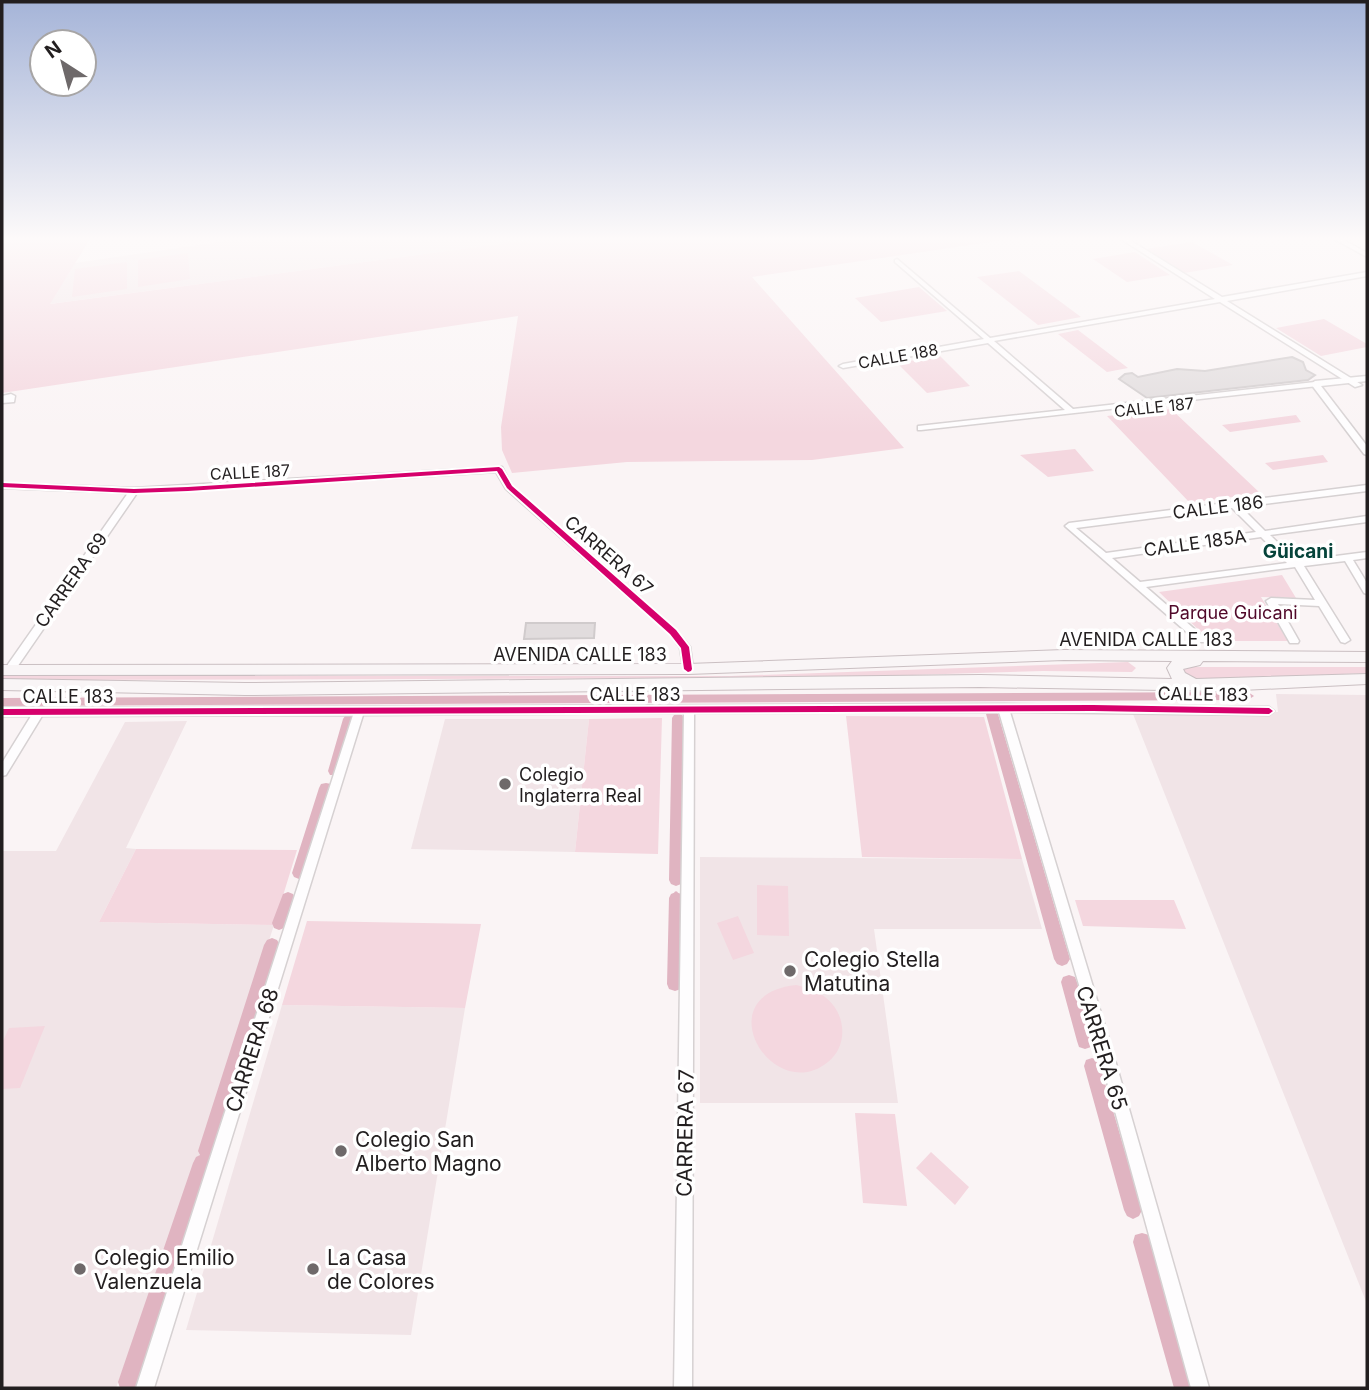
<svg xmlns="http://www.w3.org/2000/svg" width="1369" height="1390" font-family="Inter,sans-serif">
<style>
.built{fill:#f1e4e7}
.green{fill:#f4d7df}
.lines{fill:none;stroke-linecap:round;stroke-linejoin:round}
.stream{stroke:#e0b4c1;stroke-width:3.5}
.canal{fill:#e0b4c1;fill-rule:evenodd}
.building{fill:#e1dcdd;stroke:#d0cbcc;stroke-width:2}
.minor-casing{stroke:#d6d1d2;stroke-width:3}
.tertiary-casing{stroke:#d6d1d2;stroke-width:3}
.primary-casing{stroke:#cabfc2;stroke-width:2}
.minor{fill:#fefdfe;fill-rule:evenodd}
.tertiary{fill:#fefdfe;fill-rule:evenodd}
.primary{fill:#f9f5f6;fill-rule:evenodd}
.cycleway-casing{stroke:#fff;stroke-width:4}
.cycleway{fill:#d6006c;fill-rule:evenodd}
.poi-dot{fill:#6e696a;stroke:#fff;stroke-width:2.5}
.labels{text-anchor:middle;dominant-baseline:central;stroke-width:7;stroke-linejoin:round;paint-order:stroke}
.far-street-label{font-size:16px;fill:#221e1f;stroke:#fff}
.street-label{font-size:18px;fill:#221e1f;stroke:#fff}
.park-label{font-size:18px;fill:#500829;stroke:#fff}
.poi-label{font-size:18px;fill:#221e1f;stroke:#fff;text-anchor:start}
.neighbourhood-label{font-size:19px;font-weight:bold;fill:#05433a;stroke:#fff}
.near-poi-label{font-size:21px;fill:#221e1f;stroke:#fff;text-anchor:start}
.near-street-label{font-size:21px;fill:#221e1f;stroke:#fff}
</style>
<rect width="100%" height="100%" fill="#faf4f5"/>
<!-- built -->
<path class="built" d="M 240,239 L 537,239 L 49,304 L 75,263 Z
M 1276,694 L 1367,695 L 1367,1304 L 1133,714 L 1278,712 Z
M 445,719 L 589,719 L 575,852 L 411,849 Z
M 187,721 L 126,848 L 136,849 L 99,922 L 274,925 L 201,1151 L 116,1388 L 2,1388 L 2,851 L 56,851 L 125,722 Z
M 700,857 L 1022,859 L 1042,929 L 874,929 L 898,1103 L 700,1103 Z
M 282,1005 L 465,1008 L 411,1335 L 186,1330 Z"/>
<!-- green -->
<path class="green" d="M 2,239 L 90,239 L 50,304 L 537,239 L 1011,239 L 752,277 L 904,448 L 812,460 L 627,462 L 512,473 L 502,450 L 501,427 L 518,316 L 2,393 Z
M 1192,242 L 1233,265 L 1184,273 L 1146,249 Z
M 1135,252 L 1170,275 L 1127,282 L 1093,259 Z
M 188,253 L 190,279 L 138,287 L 138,260 Z
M 127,262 L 127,289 L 72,297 L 75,269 Z
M 1019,271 L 1081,317 L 1038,325 L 977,277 Z
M 919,287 L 947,311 L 881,322 L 855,298 Z
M 1324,319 L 1367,344 L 1367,347 L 1321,356 L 1276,328 Z
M 1078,330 L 1128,368 L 1107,372 L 1058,334 Z
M 940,356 L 970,386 L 927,393 L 897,363 Z
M 1171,409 L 1260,493 L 1190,503 L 1107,416 Z
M 1296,415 L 1301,422 L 1230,432 L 1222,425 Z
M 1075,449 L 1094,471 L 1048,477 L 1020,455 Z
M 1323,455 L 1328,462 L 1273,470 L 1265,463 Z
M 1282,575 L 1296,598 L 1261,597 L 1288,641 L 1217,641 L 1204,635 L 1159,592 Z
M 1128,662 L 1136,668 L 1132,672 L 1043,671 L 815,678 L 2,680 L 2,676 L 731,676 Z
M 1185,667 L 1367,667 L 1367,673 L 1199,680 L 1189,677 L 1183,670 Z
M 846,716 L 984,717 L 1022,859 L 862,857 Z
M 662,718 L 658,854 L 575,852 L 589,719 Z
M 136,849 L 297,850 L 274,925 L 99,922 Z
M 757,885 L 788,886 L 789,936 L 757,935 Z
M 1075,900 L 1174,900 L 1186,929 L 1083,926 Z
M 738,916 L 754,953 L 733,960 L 717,923 Z
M 307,921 L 481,924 L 465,1008 L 282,1005 Z
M 796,985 C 807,988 817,990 825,997 C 846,1013 849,1045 828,1062 C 773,1107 705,995 796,985 Z
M 45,1026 L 20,1088 L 2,1089 L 2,1043 L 9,1028 Z
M 855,1113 L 895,1114 L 907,1206 L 863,1203 Z
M 931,1152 L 969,1187 L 955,1205 L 916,1168 Z"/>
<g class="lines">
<!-- stream -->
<path class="stream" d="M 676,893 L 676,898"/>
<!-- canal -->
<path class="canal" d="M 1248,692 L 1254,696 L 1248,700 L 2,706 L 2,698 Z
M 992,709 L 998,714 L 1070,959 L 1067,964 L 1062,966 L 1057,964 L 1054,959 L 986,714 Z
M 678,713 L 682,715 L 684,718 L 683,880 L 681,884 L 676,886 L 671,884 L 669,880 L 672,718 L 674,715 Z
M 349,714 L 353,716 L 355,719 L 342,771 L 340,775 L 330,775 L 328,771 L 343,719 L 345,716 Z
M 326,783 L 331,784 L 333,788 L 306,873 L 304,877 L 299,879 L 294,877 L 292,873 L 319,788 L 321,784 Z
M 288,892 L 293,894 L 295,898 L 284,928 L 279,930 L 274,928 L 272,923 L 283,894 Z
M 676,892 L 681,894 L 683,898 L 683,984 L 681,989 L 675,991 L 669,989 L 667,984 L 669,898 L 671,894 Z
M 272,938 L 277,940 L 280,945 L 216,1151 L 213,1157 L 209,1159 L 211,1163 L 136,1388 L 120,1388 L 118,1382 L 193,1163 L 196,1157 L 200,1155 L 198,1151 L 264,945 L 267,940 Z
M 1069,975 L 1075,977 L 1077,982 L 1093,1041 L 1091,1047 L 1085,1049 L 1079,1047 L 1077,1041 L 1061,982 L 1063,977 Z
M 1092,1058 L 1098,1060 L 1100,1066 L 1142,1210 L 1139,1216 L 1133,1219 L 1127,1216 L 1124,1210 L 1084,1066 L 1086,1060 Z
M 1142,1233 L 1149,1235 L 1151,1242 L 1194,1388 L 1174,1388 L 1133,1242 L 1135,1235 Z"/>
</g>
<!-- building -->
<path class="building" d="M 1292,357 L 1303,362 L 1306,370 L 1315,375 L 1308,380 L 1147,398 L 1119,379 L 1125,374 L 1132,373 L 1138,377 L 1177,369 L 1205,371 Z
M 526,623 L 595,623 L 594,638 L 524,639 Z"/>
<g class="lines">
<defs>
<path id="minor" d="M 1121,239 L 1128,239 L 1222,297 L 1367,272 L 1367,276 L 1227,301 L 1362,385 L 1355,387 L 1220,302 L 994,341 L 1073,409 L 1315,382 L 1319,384 L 1318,386 L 921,430 L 918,430 L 918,426 L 1065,410 L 988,343 L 843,368 L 839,366 L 843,364 L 984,339 L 895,262 L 895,260 L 897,259 L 990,338 L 1215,299 Z
M 1334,239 L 1342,239 L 1367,253 L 1367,257 Z
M 11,394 L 15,396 L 14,402 L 2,403 L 2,396 Z
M 499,467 L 502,467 L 512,486 L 527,499 L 676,630 L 690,647 L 693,669 L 692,672 L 684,672 L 680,648 L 670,634 L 506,489 L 496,472 L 137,493 L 13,673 L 5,673 L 4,670 L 128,493 L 2,488 L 2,483 L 134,488 Z
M 1367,485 L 1367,491 L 1241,507 L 1265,531 L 1367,516 L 1367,522 L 1270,535 L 1297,561 L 1367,552 L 1367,558 L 1353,560 L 1367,583 L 1367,594 L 1364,593 L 1345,561 L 1304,566 L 1350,640 L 1345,643 L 1341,642 L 1319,606 L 1278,604 L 1299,641 L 1298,643 L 1290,643 L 1266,601 L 1271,598 L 1315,600 L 1295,567 L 1146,587 L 1207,640 L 1206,642 L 1198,642 L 1065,526 L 1069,523 ZM 1232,508 L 1256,532 L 1106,553 L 1076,528 ZM 1261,537 L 1287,563 L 1140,582 L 1112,558 Z
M 1004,704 L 1269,707 L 1274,711 L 1269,715 L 1010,712 L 1113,1053 L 1209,1388 L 1191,1388 L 1099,1053 L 999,712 L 694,713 L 692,1388 L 674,1388 L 684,713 L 363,715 L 154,1388 L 136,1388 L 353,715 L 42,716 L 6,775 L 2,776 L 2,763 L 31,716 L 2,716 L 2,708 Z"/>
<path id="tertiary" d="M 1367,376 L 1367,381 L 1321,386 L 1367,446 L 1367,455 L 1364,454 L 1311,384 L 1315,381 Z"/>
<path id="primary" d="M 1064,650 L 1367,652 L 1367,662 L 1203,661 L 1200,665 L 1183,669 L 1185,673 L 1196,679 L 1367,674 L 1367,684 L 1222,691 L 980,687 L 245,695 L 2,690 L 2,679 L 245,683 L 980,675 L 1172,679 L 1167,668 L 1172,661 L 1064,660 L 688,674 L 2,675 L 2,665 L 688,664 Z"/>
</defs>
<!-- minor casing -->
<use href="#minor" class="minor-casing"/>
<!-- tertiary casing -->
<use href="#tertiary" class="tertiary-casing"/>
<!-- primary casing -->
<use href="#primary" class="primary-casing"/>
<!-- minor -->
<use href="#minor" class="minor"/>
<!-- tertiary -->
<use href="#tertiary" class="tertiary"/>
<!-- primary -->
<use href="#primary" class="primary"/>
<defs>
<path id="cycleway" d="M 499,467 L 502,469 L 512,486 L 527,499 L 676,630 L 689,647 L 692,669 L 691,671 L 688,672 L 684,669 L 681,648 L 670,634 L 507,488 L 497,471 L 188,491 L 134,493 L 2,487 L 2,483 L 134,489 L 188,487 Z
M 1093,705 L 1269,708 L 1273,711 L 1269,714 L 1093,711 L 2,715 L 2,709 Z"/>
</defs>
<!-- cycleway casing -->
<use href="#cycleway" class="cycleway-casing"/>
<!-- cycleway -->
<use href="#cycleway" class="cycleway"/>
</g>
<!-- sky -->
<linearGradient id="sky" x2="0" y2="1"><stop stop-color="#a5b4d8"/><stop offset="0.55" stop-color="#fdfafa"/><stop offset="1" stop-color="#fdfafa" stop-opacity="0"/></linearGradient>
<rect width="1369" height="434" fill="url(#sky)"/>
<!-- markers -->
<g class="poi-dot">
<circle cx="505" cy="784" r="7"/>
<circle cx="790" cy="971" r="7"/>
<circle cx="341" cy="1151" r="7"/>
<circle cx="80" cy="1269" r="7"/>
<circle cx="313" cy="1269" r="7"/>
</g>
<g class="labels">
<!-- far-street labels -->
<g class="far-street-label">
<text transform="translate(898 356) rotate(-10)">CALLE 188</text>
<text transform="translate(1154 407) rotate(-6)">CALLE 187</text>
<text transform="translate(250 472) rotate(-3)">CALLE 187</text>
</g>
<!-- street labels -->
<g class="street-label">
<text transform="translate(1218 507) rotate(-7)">CALLE 186</text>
<text transform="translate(1195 543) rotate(-8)">CALLE 185A</text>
<text transform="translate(609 555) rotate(41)">CARRERA 67</text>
<text transform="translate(71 580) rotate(-55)">CARRERA 69</text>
<text x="1146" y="639">AVENIDA CALLE 183</text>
<text x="580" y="654">AVENIDA CALLE 183</text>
<text x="635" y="694">CALLE 183</text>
<text transform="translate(1203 694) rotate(1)">CALLE 183</text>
<text x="68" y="696">CALLE 183</text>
</g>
<!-- park labels -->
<g class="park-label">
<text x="1233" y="612">Parque Guicani</text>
</g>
<!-- poi labels -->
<g class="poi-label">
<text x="519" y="774">Colegio<tspan x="519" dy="21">Inglaterra Real</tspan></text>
</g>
<!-- neighbourhood labels -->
<g class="neighbourhood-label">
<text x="1298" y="551">Güicani</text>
</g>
<!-- near-poi labels -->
<g class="near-poi-label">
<text x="804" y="959">Colegio Stella<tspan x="804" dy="24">Matutina</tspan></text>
<text x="355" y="1139">Colegio San<tspan x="355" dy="24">Alberto Magno</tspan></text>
<text x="94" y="1257">Colegio Emilio<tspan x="94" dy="24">Valenzuela</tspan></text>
<text x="327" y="1257">La Casa<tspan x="327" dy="24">de Colores</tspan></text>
</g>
<!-- near-street labels -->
<g class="near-street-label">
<text transform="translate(1102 1048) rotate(73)">CARRERA 65</text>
<text transform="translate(252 1050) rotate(-72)">CARRERA 68</text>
<text transform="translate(685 1133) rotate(-89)">CARRERA 67</text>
</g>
</g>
<!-- border -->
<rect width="1369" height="1390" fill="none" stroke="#221e1f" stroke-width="7"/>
<!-- north arrow -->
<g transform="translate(63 63) rotate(324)"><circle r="33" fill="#ffffff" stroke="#a7a5a5" stroke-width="2"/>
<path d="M0-5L12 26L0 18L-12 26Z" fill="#6e696a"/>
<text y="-10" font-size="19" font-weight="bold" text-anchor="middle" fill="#221e1f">N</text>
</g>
</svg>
